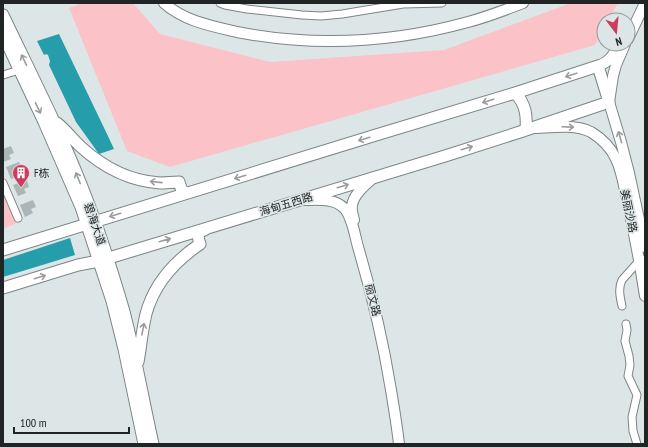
<svg xmlns="http://www.w3.org/2000/svg" width="648" height="447" font-family="'PT Sans Narrow','Noto Sans SC',sans-serif">
<style>
.green{fill:#fbc2c8}
.water{fill:#269daa}
.building{fill:#adb6b7}
.lines{fill:none;stroke-linecap:round;stroke-linejoin:round}
.street-casing{stroke:#7d8586;stroke-width:9}
.secondary-casing{stroke:#7d8586;stroke-width:12}
.primary-casing{stroke:#7d8586;stroke-width:13}
.street{stroke:#fff;stroke-width:7}
.secondary{stroke:#fff;stroke-width:10}
.primary{stroke:#fff;stroke-width:11}
.oneway{stroke:#9b9c9c}
.labels{text-anchor:middle;dominant-baseline:central;stroke-width:3.5;stroke-linejoin:round;paint-order:stroke}
.poi-label{font-size:11px;fill:#212424;stroke:#dde6e7;text-anchor:start}
.street-label{font-size:11px;fill:#212424;stroke:#dde6e7}
</style>
<rect width="100%" height="100%" fill="#dde6e7"/>
<!-- green -->
<path class="green" d="M 82,3 L 133,3 L 160,34 L 270,62 L 444,50 L 571,3 L 618,3 L 608,20 L 604,20 L 604,28 L 595,45 L 170,167 L 127,151 L 69,8 Z
M 3,192 L 17,223 L 3,229 Z"/>
<!-- water -->
<path class="water" d="M 59,34 L 107,134 L 114,149 L 99,154 L 76,122 L 49,65 L 50,61 L 48,55 L 46,54 L 44,55 L 37,41 Z
M 70,238 L 75,255 L 3,277 L 3,260 Z"/>
<!-- building -->
<path class="building" d="M 11,146 L 14,153 L 9,155 L 11,159 L 3,162 L 3,149 Z
M 19,162 L 22,169 L 17,171 L 19,176 L 11,179 L 6,167 Z
M 27,180 L 29,187 L 24,189 L 26,193 L 18,196 L 13,185 Z
M 33,200 L 36,207 L 31,209 L 33,213 L 25,217 L 20,205 Z"/>
<g class="lines">
<defs>
<path id="street" d="M 220,3 L 225,5 L 247,9 L 302,15 L 321,16 L 342,14 L 403,4 L 442,3
M 3,75 L 19,70
M 3,183 L 18,218
M 622,306 C 620,297 618,288 622,280 L 639,261 L 645,259
M 626,324 L 627,330 L 625,341 L 629,356 L 630,365 L 628,376 L 637,395 L 632,417 L 633,431 L 637,444"/>
<path id="secondary" d="M 164,3 C 184,21 211,26 237,32 C 314,47 392,43 468,22 C 487,17 505,10 523,3
M 628,39 L 645,3
M 625,44 L 616,65 L 613,76 L 609,102 L 621,142 L 629,173 L 645,247
M 598,66 C 609,62 613,56 618,46
M 537,128 C 554,127 575,124 591,132 C 601,138 611,148 616,159 C 622,171 624,186 627,200 C 634,232 640,264 645,296
M 306,200 C 318,200 334,198 344,208 C 352,216 355,236 358,247 C 372,294 383,341 391,390 C 394,408 397,426 399,444
M 354,220 C 353,215 351,211 352,206 C 353,195 365,185 373,178"/>
<path id="primary" d="M 3,15 C 33,78 65,140 89,205 C 102,239 113,274 123,308 C 135,353 143,399 153,444
M 3,35 L 44,122 L 81,207 L 112,301 L 124,349 L 144,444
M 515,93 C 526,104 527,116 526,130
M 57,123 C 66,130 72,139 81,147 C 103,167 130,181 160,183 C 166,183 173,182 179,182 L 182,191 L 188,193
M 3,250 L 376,135 L 515,93 L 598,66 L 609,102 L 520,132 L 445,156 L 99,261 L 78,265 L 3,288
M 138,362 C 141,346 142,330 146,314 C 154,284 175,261 200,244 C 197,235 197,233 206,229"/>
</defs>
<!-- street casing -->
<use href="#street" class="street-casing"/>
<!-- secondary casing -->
<use href="#secondary" class="secondary-casing"/>
<!-- primary casing -->
<use href="#primary" class="primary-casing"/>
<!-- street -->
<use href="#street" class="street"/>
<!-- secondary -->
<use href="#secondary" class="secondary"/>
<!-- primary -->
<use href="#primary" class="primary"/>
</g>
<!-- one-way arrows -->
<defs><path id="oneway-shaft" d="M-6 0H5M1.5-3L5.5 0L1.5 3" fill="none" stroke-width="1.6" stroke-linecap="round" stroke-linejoin="round"/></defs>
<g class="oneway">
<use href="#oneway-shaft" transform="translate(24 60) rotate(-115)"/>
<use href="#oneway-shaft" transform="translate(571 75) rotate(162)"/>
<use href="#oneway-shaft" transform="translate(488 101) rotate(163)"/>
<use href="#oneway-shaft" transform="translate(38 108) rotate(64)"/>
<use href="#oneway-shaft" transform="translate(568 127) rotate(2)"/>
<use href="#oneway-shaft" transform="translate(620 137) rotate(-106)"/>
<use href="#oneway-shaft" transform="translate(364 139) rotate(163)"/>
<use href="#oneway-shaft" transform="translate(467 148) rotate(-17)"/>
<use href="#oneway-shaft" transform="translate(240 177) rotate(163)"/>
<use href="#oneway-shaft" transform="translate(78 178) rotate(-112)"/>
<use href="#oneway-shaft" transform="translate(156 182) rotate(-174)"/>
<use href="#oneway-shaft" transform="translate(343 186) rotate(-17)"/>
<use href="#oneway-shaft" transform="translate(115 215) rotate(163)"/>
<use href="#oneway-shaft" transform="translate(165 240) rotate(-16)"/>
<use href="#oneway-shaft" transform="translate(40 277) rotate(-17)"/>
<use href="#oneway-shaft" transform="translate(143 329) rotate(-79)"/>
</g>
<!-- icons -->
<defs>
<symbol id="building-pin" viewBox="-11 -11 22 30"><path d="M0 17L-7.5 6A9.5 9.5 0 1 1 7.5 6Z" fill="#cc3c5f" stroke="#dde6e7"/><path d="M-4-6H4V6H1V3H-1V6H-4ZM-2.5-4.3h1.7v1.8h-1.7ZM.8-4.3h1.7v1.8H.8ZM-2.5-1h1.7V.8h-1.7ZM.8-1h1.7V.8H.8Z" fill="#fff"/></symbol>
</defs>
<g fill-rule="evenodd">
<use href="#building-pin" x="11" y="163" width="20" height="27"/>
</g>
<g class="labels">
<!-- poi labels -->
<g class="poi-label">
<text x="34" y="173">F栋</text>
</g>
<!-- street labels -->
<g class="street-label">
<text transform="translate(286 204) rotate(-17)">海甸五西路</text>
<text transform="translate(629 211) rotate(78)">美丽沙路</text>
<text transform="translate(95 224) rotate(71)">碧海大道</text>
<text transform="translate(373 300) rotate(76)">丽文路</text>
</g>
</g>
<!-- border -->
<rect width="648" height="447" fill="none" stroke="#212424" stroke-width="8"/>
<!-- north arrow -->
<g transform="translate(616 32) rotate(164)"><circle r="19" fill="#dde6e7" stroke="#929899"/>
<path d="M0-3L7 15L0 10L-7 15Z" fill="#cc3c5f"/>
<text y="-6" font-size="11" font-weight="bold" text-anchor="middle" fill="#212424">N</text>
</g>
<!-- scale -->
<path d="M14 427v6h115v-6" fill="none" stroke="#212424" stroke-width="2"/>
<text x="20" y="427" font-size="12" fill="#212424" stroke="#dde6e7" stroke-width="3" paint-order="stroke">100 m</text>
</svg>
